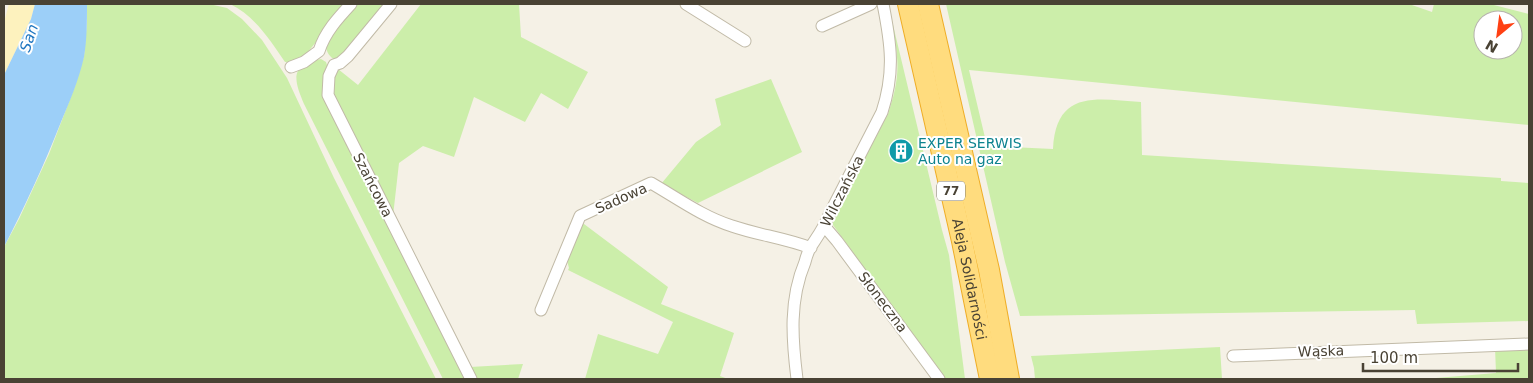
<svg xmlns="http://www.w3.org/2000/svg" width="1533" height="383" font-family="'DejaVu Sans',sans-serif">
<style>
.green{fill:#cea;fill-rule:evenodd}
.sand{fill:#fdf2be}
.water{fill:#9ccff8}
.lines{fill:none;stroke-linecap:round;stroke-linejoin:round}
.minor-casing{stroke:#c1baa7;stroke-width:13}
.trunk-casing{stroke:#efad26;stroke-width:22}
.minor{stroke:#fff;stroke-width:11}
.trunk{stroke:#ffdc7e;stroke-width:20}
.labels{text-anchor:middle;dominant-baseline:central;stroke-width:4;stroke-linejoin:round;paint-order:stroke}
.shield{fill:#fff;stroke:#807b71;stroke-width:1}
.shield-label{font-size:12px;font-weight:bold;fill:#494234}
.culture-label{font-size:14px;fill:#0d838f;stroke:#fff;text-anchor:start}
.street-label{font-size:14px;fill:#494234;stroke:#fff}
.water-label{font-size:15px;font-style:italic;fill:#2177c1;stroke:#fff}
</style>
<rect width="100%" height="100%" fill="#f5f1e6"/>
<!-- green -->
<path class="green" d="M 87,4 L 209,4 L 227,8 L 242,19 L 262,40 L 287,78 L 334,178 L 436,379 L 4,379 L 4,247 L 19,219 L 49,154 L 75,86 L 84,56 L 87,22 Z
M 230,4 L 347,4 L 303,58 L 294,62 L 285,62 C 270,40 255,16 230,4 Z
M 353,4 L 388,4 L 355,44 L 336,60 C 328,57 324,48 327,40 C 328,34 348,10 353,4 Z
M 421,4 L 519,4 L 521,37 L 588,72 L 568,109 L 541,93 L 525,122 L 474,97 L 454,157 L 423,146 L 399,163 L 393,216 L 332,96 L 332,81 L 338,69 L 358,85 Z
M 888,4 L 942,230 L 949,255 L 965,379 L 944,379 L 833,225 L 833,218 L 888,114 C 894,96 899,77 897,57 C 896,39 891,21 888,4 Z
M 946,4 L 1409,4 L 1432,12 L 1434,4 L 1490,4 L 1529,14 L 1529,125 L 969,70 L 987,146 L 1053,149 C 1056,89 1097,99 1141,102 L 1142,155 L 1501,178 L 1501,181 L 1529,183 L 1529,321 L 1417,324 L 1415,310 L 1020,316 L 1005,262 ZM 1483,20 L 1513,20 L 1513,50 L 1483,50 Z
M 321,59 L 326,62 L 328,68 L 324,84 L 468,379 L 443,379 L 304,104 C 294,80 289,65 321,59 Z
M 771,79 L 802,152 L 698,203 L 661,184 L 696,142 L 721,125 L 715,99 Z
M 580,221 L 668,287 L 661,304 L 734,333 L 720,376 L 728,379 L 585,379 L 598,334 L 658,354 L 673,322 L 568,270 L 569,268 L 566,257 Z
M 1529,346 L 1529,379 L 1424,379 L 1496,373 L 1495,347 Z
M 1220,347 L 1222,379 L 1035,379 L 1034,368 L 1031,356 Z
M 523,364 L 518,379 L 476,379 L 470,367 Z"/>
<!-- sand -->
<path class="sand" d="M 9,4 L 35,4 L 31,19 L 4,75 L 4,22 Z"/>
<!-- water -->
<path class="water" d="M 35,4 L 87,4 C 87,21 87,40 84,57 C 79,79 70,101 61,122 C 44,165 25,206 4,247 L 4,75 L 31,19 Z"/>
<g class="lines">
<defs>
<path id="minor" d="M 391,4 L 348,56 L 340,63 L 334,65 L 329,76 L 328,95 L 471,379
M 686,4 L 745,41
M 822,26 L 871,4
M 319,51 C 325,32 338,18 351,4
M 291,67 L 304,62 L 319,51
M 825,227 L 837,241 L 939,379
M 541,310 L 580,216 L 651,183 C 677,198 703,217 732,226 C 758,235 785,238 811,248
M 1233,356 L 1529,344
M 797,379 C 792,339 789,300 805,262 C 806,258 808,252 810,248 C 817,237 824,228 829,215 L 882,112 C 895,72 891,44 883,4"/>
<g id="trunk">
<path id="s1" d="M 908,4 L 962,241 L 990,379"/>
<path d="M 928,4 L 989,270 L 1009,379"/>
</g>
</defs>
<!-- minor casing -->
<use href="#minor" class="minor-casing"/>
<!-- trunk casing -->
<use href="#trunk" class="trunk-casing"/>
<!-- minor -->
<use href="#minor" class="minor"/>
<!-- trunk -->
<use href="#trunk" class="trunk"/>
</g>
<!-- icons -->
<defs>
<symbol id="building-disc" viewBox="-11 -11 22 22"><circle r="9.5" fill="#0f9aa8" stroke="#fff"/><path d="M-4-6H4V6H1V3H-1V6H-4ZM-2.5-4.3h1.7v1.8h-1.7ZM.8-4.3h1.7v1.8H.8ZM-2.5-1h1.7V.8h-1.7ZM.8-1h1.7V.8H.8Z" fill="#fff"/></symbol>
</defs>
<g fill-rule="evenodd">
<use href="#building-disc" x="887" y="137" width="28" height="28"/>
</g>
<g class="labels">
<!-- shield labels -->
<rect class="shield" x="937" y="181.5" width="28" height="19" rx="4"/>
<g class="shield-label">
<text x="951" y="191">77</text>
</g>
<!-- culture labels -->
<g class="culture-label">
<text x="918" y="143">EXPER SERWIS<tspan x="918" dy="16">Auto na gaz</tspan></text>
</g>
<!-- street labels -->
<g class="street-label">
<text transform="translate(373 185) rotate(63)">Szańcowa</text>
<text transform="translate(842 191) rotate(-63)">WiIczańska</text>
<text transform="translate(621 198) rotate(-24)">Sadowa</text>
<text stroke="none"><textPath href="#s1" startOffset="282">Aleja Solidarności</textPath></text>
<text transform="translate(883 302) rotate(53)">Słoneczna</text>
<text transform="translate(1321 351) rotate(-2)">Wąska</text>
</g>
<!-- water labels -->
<g class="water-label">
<text transform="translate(29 38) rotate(-71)">San</text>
</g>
</g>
<!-- border -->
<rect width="1533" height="383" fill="none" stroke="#494234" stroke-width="10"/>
<!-- north arrow -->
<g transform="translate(1498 35) rotate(209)"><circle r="24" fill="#ffffff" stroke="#b6b3ae"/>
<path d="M0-4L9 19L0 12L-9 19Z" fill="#ff4013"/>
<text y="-8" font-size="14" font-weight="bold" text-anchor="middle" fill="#494234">N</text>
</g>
<!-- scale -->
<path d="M1363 363v8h155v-8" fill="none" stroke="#494234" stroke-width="2.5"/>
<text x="1370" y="363" font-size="15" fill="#494234" stroke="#ffffff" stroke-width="4" paint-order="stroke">100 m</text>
</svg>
